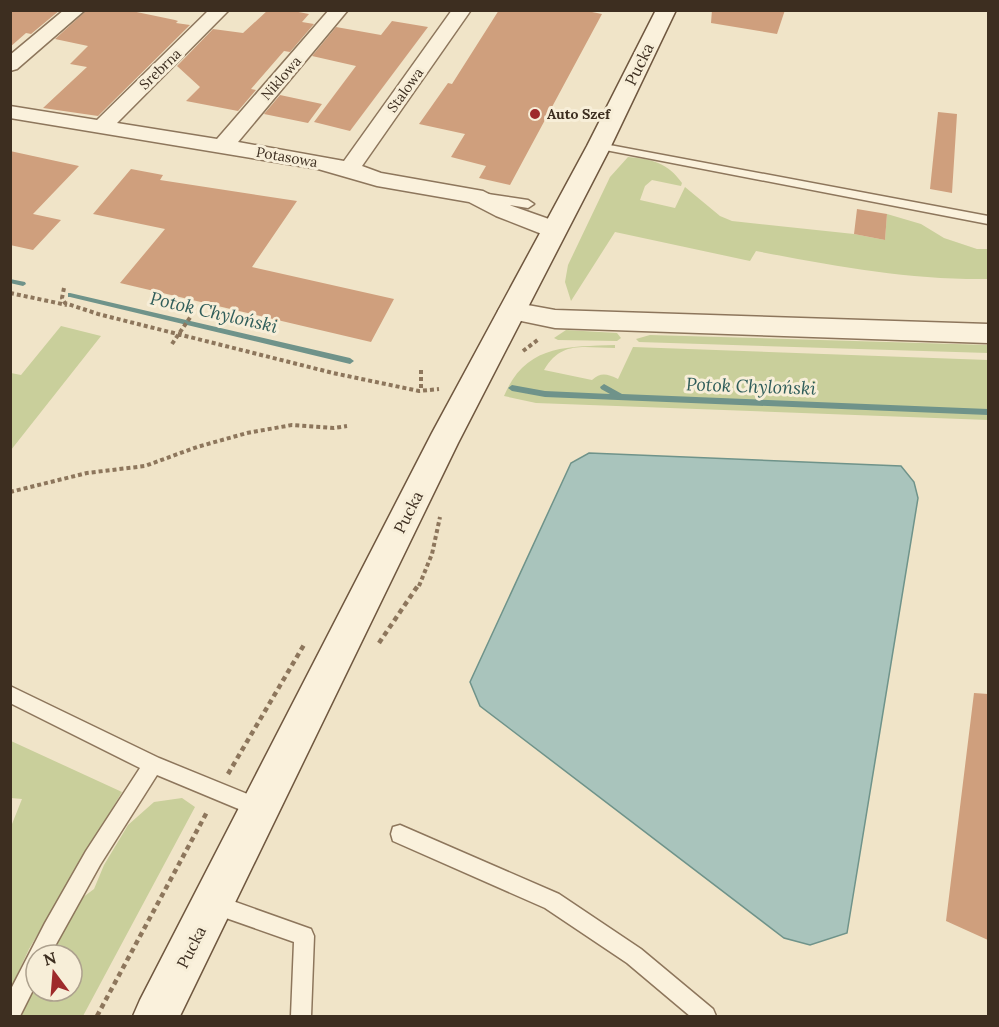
<svg xmlns="http://www.w3.org/2000/svg" width="999" height="1027" font-family="Lora,serif">
<style>
.green{fill:#c9cf9b}
.water{fill:#a9c4bc;stroke:#6f938a;stroke-width:1.5}
.lines{fill:none;stroke-linecap:round;stroke-linejoin:round}
.stream{fill:#6f938a;fill-rule:evenodd}
.building{fill:#cf9f7d}
.lane-casing{stroke:#8d765c;stroke-width:3}
.street-casing{stroke:#8d765c;stroke-width:3}
.secondary-casing{stroke:#6f573f;stroke-width:3}
.path-far1{stroke:#8d765c;stroke-width:4;stroke-dasharray:4 3;stroke-linecap:butt}
.path{stroke:#8d765c;stroke-width:4.5;stroke-dasharray:5 4;stroke-linecap:butt}
.lane{fill:#faf1dc;fill-rule:evenodd}
.street{fill:#faf1dc;fill-rule:evenodd}
.secondary{fill:#faf1dc;fill-rule:evenodd}
.poi-dot{fill:#9e2a2b;stroke:#f7eed8;stroke-width:2}
.labels{text-anchor:middle;dominant-baseline:central;stroke-width:6;stroke-linejoin:round;paint-order:stroke}
.far-street-label{font-size:14px;fill:#3d2e20;stroke:#f7eed8}
.far-poi-label{font-size:14px;font-weight:bold;fill:#3d2e20;stroke:#f7eed8;text-anchor:start}
.street-label{font-size:16px;fill:#3d2e20;stroke:#f7eed8}
.water-label{font-size:18px;font-style:italic;fill:#2f5d5a;stroke:#f7eed8}
</style>
<rect width="100%" height="100%" fill="#f0e4c8"/>
<!-- green -->
<path class="green" d="M 628,157 C 652,159 668,163 682,183 L 681,186 L 652,180 L 645,186 L 640,200 L 675,208 L 685,187 L 720,216 L 732,221 L 854,234 L 885,240 L 887,214 L 921,224 L 944,238 L 977,249 L 988,249 L 988,279 C 909,280 834,266 756,251 L 750,261 L 615,232 L 571,301 L 565,282 L 568,265 L 610,177 Z
M 61,326 L 101,336 L 11,450 L 11,373 L 21,375 Z
M 566,330 L 617,333 L 621,338 L 617,341 L 558,340 L 554,338 Z
M 650,335 L 988,345 L 988,353 L 639,342 L 636,339 Z
M 615,345 L 615,348 C 583,348 562,340 544,370 L 592,380 C 601,372 607,374 618,379 L 633,347 L 988,360 L 988,420 L 536,403 L 504,396 C 526,344 566,347 615,345 Z
M 11,741 L 122,792 L 29,949 L 11,988 L 10,829 L 22,799 L 11,798 Z
M 182,798 L 195,807 L 83,1016 L 21,1016 L 36,985 L 36,991 L 72,991 L 72,955 L 50,955 L 74,904 L 94,889 L 104,865 L 128,825 L 154,802 Z"/>
<!-- water -->
<path class="water" d="M 589,453 L 901,466 L 914,482 L 918,498 L 847,933 L 810,945 L 784,938 L 480,706 L 470,682 L 571,463 Z"/>
<g class="lines">
<!-- stream -->
<path class="stream" d="M 10,279 L 25,282 L 26,284 L 23,286 L 10,283 Z
M 68,293 L 70,293 L 350,358 L 354,361 L 350,364 L 70,297 L 68,297 Z
M 604,384 L 622,394 L 988,409 L 988,415 L 545,397 L 512,391 L 508,388 L 512,385 L 545,391 L 610,394 L 601,389 L 600,387 Z"/>
</g>
<!-- building -->
<path class="building" d="M 10,10 L 60,10 L 31,34 L 26,33 L 10,47 Z
M 87,10 L 127,10 L 175,20 L 178,21 L 176,23 L 190,25 L 98,116 L 43,108 L 87,67 L 70,64 L 88,46 L 55,39 Z
M 268,10 L 288,10 L 309,14 L 302,22 L 314,24 L 290,52 L 284,51 L 251,89 L 256,90 L 238,111 L 186,101 L 200,87 L 177,66 L 213,29 L 243,33 Z
M 499,10 L 582,10 L 602,14 L 510,185 L 479,178 L 486,166 L 451,157 L 465,134 L 419,124 L 448,83 L 452,84 Z
M 712,10 L 785,10 L 777,34 L 711,23 Z
M 392,21 L 428,27 L 350,131 L 314,122 L 356,66 L 312,56 L 336,27 L 381,35 Z
M 280,95 L 322,104 L 308,123 L 264,114 Z
M 938,112 L 957,114 L 952,193 L 930,189 Z
M 10,151 L 79,166 L 33,214 L 61,220 L 33,250 L 10,245 Z
M 131,169 L 163,175 L 160,180 L 297,201 L 252,267 L 394,299 L 371,342 L 120,283 L 165,229 L 93,214 Z
M 857,209 L 887,214 L 885,240 L 854,234 Z
M 974,693 L 988,694 L 988,940 L 946,921 Z"/>
<g class="lines">
<defs>
<path id="lane" d="M 599,143 L 988,216 L 988,224 L 595,148 L 595,144 Z
M 481,193 L 528,200 L 534,204 L 528,208 L 477,200 L 475,197 Z
M 10,686 L 159,758 L 267,802 L 269,809 L 267,816 L 260,818 L 157,775 L 100,865 L 50,955 L 36,955 L 36,984 L 20,1016 L 10,1016 L 10,991 L 45,923 L 86,851 L 140,768 L 10,703 Z
M 400,825 L 559,894 L 641,949 L 713,1009 L 716,1016 L 690,1016 L 627,963 L 545,908 L 393,841 L 391,834 L 393,827 Z
M 213,894 L 311,929 L 314,936 L 311,1016 L 291,1016 L 294,942 L 206,911 L 203,904 L 206,897 Z"/>
<path id="street" d="M 64,10 L 85,10 L 17,69 L 10,71 L 10,55 Z
M 209,10 L 229,10 L 117,123 L 217,139 L 329,10 L 348,10 L 238,142 L 344,161 L 452,10 L 471,10 L 362,166 L 381,173 L 483,191 L 512,206 L 563,224 L 567,230 L 563,236 L 555,238 L 547,236 L 496,216 L 469,202 L 377,186 L 318,169 L 10,118 L 10,106 L 97,120 Z
M 511,302 L 555,310 L 988,324 L 988,343 L 555,328 L 502,317 L 498,311 L 502,305 Z"/>
<path id="secondary" d="M 656,10 L 676,10 L 611,146 L 458,443 L 180,1016 L 133,1016 L 140,1000 L 432,433 L 587,146 Z"/>
</defs>
<!-- lane casing -->
<use href="#lane" class="lane-casing"/>
<!-- street casing -->
<use href="#street" class="street-casing"/>
<!-- secondary casing -->
<use href="#secondary" class="secondary-casing"/>
<!-- path-far1 -->
<path class="path-far1" d="M 64,288 L 62,298 L 65,303 L 98,314 L 333,373 L 419,391 L 439,389
M 10,293 L 67,305
M 172,344 L 191,316
M 523,351 L 539,339
M 421,370 L 421,391
M 10,492 L 87,473 L 145,466 L 197,447 L 247,433 L 292,425 L 334,428 L 347,426
M 419,586 L 432,554 L 440,517"/>
<!-- path -->
<path class="path" d="M 379,643 L 419,584
M 228,774 L 305,643
M 97,1016 L 207,812"/>
<!-- lane -->
<use href="#lane" class="lane"/>
<!-- street -->
<use href="#street" class="street"/>
<!-- secondary -->
<use href="#secondary" class="secondary"/>
</g>
<!-- markers -->
<circle class="poi-dot" cx="535" cy="114" r="6"/>
<g class="labels">
<!-- far-street labels -->
<g class="far-street-label">
<text transform="translate(160 69) rotate(-44)">Srebrna</text>
<text transform="translate(281 78) rotate(-49)">Niklowa</text>
<text transform="translate(405 90) rotate(-54)">Stalowa</text>
<text transform="translate(287 157) rotate(10)">Potasowa</text>
</g>
<!-- far-poi labels -->
<g class="far-poi-label">
<text x="547" y="114">Auto Szef</text>
</g>
<!-- street labels -->
<g class="street-label">
<text transform="translate(639 64) rotate(-64)">Pucka</text>
<text transform="translate(408 512) rotate(-63)">Pucka</text>
<text transform="translate(191 947) rotate(-63)">Pucka</text>
</g>
<!-- water labels -->
<g class="water-label">
<text transform="translate(214 312) rotate(13)">Potok Chyloński</text>
<text transform="translate(751 386) rotate(2)">Potok Chyloński</text>
</g>
</g>
<!-- border -->
<rect width="999" height="1027" fill="none" stroke="#3d2e20" stroke-width="24"/>
<!-- north arrow -->
<g transform="translate(54 973) rotate(344)"><circle r="28" fill="#f7eed8" stroke="#ada18e" stroke-width="1.5"/>
<path d="M0-4.5L10 22L0 15L-10 22Z" fill="#9e2a2b"/>
<text y="-9" font-size="16" font-weight="bold" text-anchor="middle" fill="#3d2e20">N</text>
</g>
</svg>
